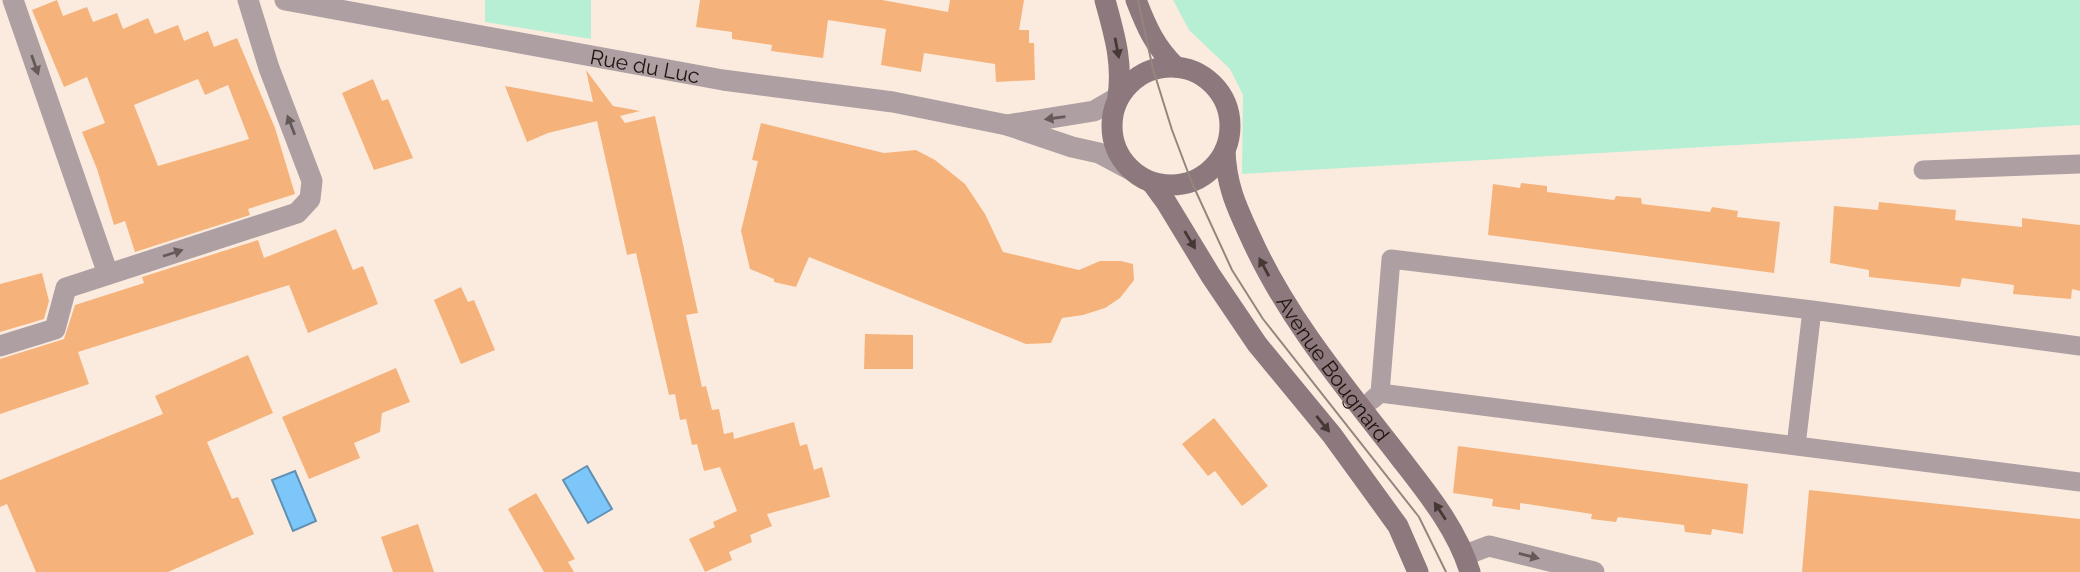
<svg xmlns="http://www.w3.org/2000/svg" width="2080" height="572" font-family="Raleway,sans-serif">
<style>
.green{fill:#b7efd5}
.water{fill:#7cc6fa;stroke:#6091b3;stroke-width:2}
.building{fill:#f5b37b;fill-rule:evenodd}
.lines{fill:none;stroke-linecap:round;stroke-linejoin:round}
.lane{stroke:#ad9fa2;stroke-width:19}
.street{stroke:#ad9fa2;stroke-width:21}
.secondary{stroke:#8d787d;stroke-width:21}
.tram{stroke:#93877d;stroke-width:2}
.oneway{fill:#453835}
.oneway2{fill:#665a58}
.labels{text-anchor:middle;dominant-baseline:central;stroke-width:5;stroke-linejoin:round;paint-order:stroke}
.street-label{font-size:21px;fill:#1e150e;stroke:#fcfcfc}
</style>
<rect width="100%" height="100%" fill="#fbebdf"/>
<!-- green -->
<path class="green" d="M 485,0 L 591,0 L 591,39 L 485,22 Z
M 1173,0 L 2080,0 L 2080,125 L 1242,174 L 1243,95 L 1230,69 L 1189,30 Z"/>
<!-- water -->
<path class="water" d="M 587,466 L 612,509 L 588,523 L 563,480 Z
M 295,471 L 316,521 L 293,531 L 272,480 Z"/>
<!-- building -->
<path class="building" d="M 57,0 L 63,16 L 87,7 L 93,22 L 117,13 L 123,29 L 148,18 L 155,34 L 178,25 L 184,41 L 208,31 L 214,47 L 237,38 L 275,128 L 295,194 L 248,209 L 250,215 L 135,252 L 125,221 L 114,225 L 97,169 L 82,132 L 105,123 L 87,77 L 64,87 L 32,10 ZM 198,79 L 205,95 L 228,85 L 249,139 L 158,166 L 134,105 Z
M 700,0 L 882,0 L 948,12 L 950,0 L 1024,0 L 1019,30 L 1029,30 L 1029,43 L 1034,43 L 1035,80 L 996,82 L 995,64 L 924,53 L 921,72 L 881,65 L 886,29 L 828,20 L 823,58 L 771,51 L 772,45 L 732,39 L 732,32 L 696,27 Z
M 586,70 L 613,106 L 640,111 L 620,116 L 625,123 L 655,116 L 698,313 L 686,315 L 702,387 L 706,386 L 712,410 L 719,409 L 724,434 L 733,432 L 734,439 L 794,422 L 800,446 L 807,444 L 814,470 L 822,467 L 830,497 L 767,514 L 772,526 L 750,535 L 752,542 L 729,552 L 732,560 L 705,572 L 689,539 L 715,527 L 713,522 L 737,511 L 720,467 L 704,471 L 697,444 L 692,445 L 686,419 L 680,420 L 675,394 L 669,395 L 636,253 L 627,255 L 597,121 L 548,133 L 527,142 L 505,86 L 593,102 Z
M 373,79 L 382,101 L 388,99 L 413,158 L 374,170 L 342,93 Z
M 761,123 L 884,153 L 916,150 L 935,160 L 965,184 L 985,214 L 1003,252 L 1079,270 L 1100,261 L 1121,261 L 1133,264 L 1134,280 L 1120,298 L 1105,308 L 1083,315 L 1062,318 L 1051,343 L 1026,344 L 809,257 L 796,287 L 774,282 L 774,279 L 750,269 L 741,231 L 758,161 L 752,160 Z
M 1521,183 L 1547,186 L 1547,192 L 1614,200 L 1616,196 L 1641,198 L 1642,204 L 1710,212 L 1712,207 L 1738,211 L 1737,217 L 1780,222 L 1774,273 L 1488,235 L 1493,184 L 1520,188 Z
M 1879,202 L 1956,210 L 1955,220 L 2022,227 L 2022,218 L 2080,225 L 2080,291 L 2072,289 L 2071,299 L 2013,294 L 2014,285 L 1962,278 L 1960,287 L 1869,277 L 1869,270 L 1830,263 L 1834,206 L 1878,210 Z
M 336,229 L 353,270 L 363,266 L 378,304 L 308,333 L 289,285 L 78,352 L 89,384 L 0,414 L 0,359 L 64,339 L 75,305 L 144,283 L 142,277 L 258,240 L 264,258 Z
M 42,273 L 49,301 L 44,319 L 0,332 L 0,284 Z
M 461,287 L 468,302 L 474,300 L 495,350 L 461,364 L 434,300 Z
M 865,334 L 913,335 L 913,369 L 864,369 Z
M 248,355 L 273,413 L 207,442 L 232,499 L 238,497 L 254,534 L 168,572 L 36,572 L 7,504 L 0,507 L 0,480 L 163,414 L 155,396 Z
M 396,368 L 410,402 L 382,413 L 380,432 L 354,443 L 360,458 L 309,479 L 282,417 Z
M 1214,418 L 1268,486 L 1242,506 L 1215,471 L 1208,476 L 1182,444 Z
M 1458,446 L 1748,484 L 1743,534 L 1712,529 L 1711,535 L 1685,532 L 1684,525 L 1618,517 L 1616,522 L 1591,519 L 1592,514 L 1520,503 L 1520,510 L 1492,506 L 1493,499 L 1453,493 Z
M 1809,490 L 2080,519 L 2080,572 L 1802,572 Z
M 536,493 L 575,559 L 568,562 L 574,572 L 544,572 L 508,509 Z
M 418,524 L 434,572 L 393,572 L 381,537 Z"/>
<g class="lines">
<!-- lane -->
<path class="lane" d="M 1923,170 L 2080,164
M 1380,393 L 1391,259 L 1812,310 L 2080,346
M 1372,400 L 1380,393 L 2080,482
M 1796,446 L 1812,310"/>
<!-- street -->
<g class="street">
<path d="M 13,0 L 108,274"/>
<path id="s1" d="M 285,0 L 723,80 L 893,102 L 1007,125"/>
<path d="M 1118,97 L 1094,111 L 1007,125 L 1072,147 L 1099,153 L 1129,169"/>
<path d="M 0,346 L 55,329 L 66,288 L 297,213 L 310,199 L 312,181 L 269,68 L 248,0"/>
<path d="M 1465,555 L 1489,546 L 1594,572"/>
</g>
<!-- secondary -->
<g class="secondary">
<path d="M 1105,0 C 1114,34 1123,61 1118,97"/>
<path d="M 1136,0 C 1146,26 1155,47 1176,67"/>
<circle cx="1171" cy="126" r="59"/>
<path id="s2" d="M 1225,150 C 1226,184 1236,206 1250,236 C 1287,319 1346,388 1401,459 C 1428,494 1457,529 1470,572"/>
<path d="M 1152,183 L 1166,202 L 1211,276 L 1257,344 L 1332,435 L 1398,526 L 1418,572"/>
</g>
<!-- tram -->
<path class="tram" d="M 1138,0 L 1153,69 L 1172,130 L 1192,183 L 1232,270 L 1263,319 L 1419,517 L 1446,572"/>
</g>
<!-- one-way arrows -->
<defs><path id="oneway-solid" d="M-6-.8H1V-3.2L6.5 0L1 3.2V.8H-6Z" transform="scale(1.75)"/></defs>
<g class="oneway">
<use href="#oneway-solid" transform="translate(1117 48) rotate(79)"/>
<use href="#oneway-solid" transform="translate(1190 240) rotate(59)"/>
<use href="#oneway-solid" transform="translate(1264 267) rotate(-118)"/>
<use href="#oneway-solid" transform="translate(1323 424) rotate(51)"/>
<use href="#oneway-solid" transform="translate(1440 511) rotate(-123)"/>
</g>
<g class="oneway2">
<use href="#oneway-solid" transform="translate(35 65) rotate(71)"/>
<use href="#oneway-solid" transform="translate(1055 118) rotate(172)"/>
<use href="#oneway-solid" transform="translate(291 125) rotate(-111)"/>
<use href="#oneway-solid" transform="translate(173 253) rotate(-18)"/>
<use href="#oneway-solid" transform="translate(1529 556) rotate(14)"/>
</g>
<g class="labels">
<!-- street labels -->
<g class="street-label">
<text stroke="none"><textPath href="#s1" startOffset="366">Rue du Luc</textPath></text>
<text stroke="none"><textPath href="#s2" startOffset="247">Avenue Bougnard</textPath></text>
</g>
</g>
</svg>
